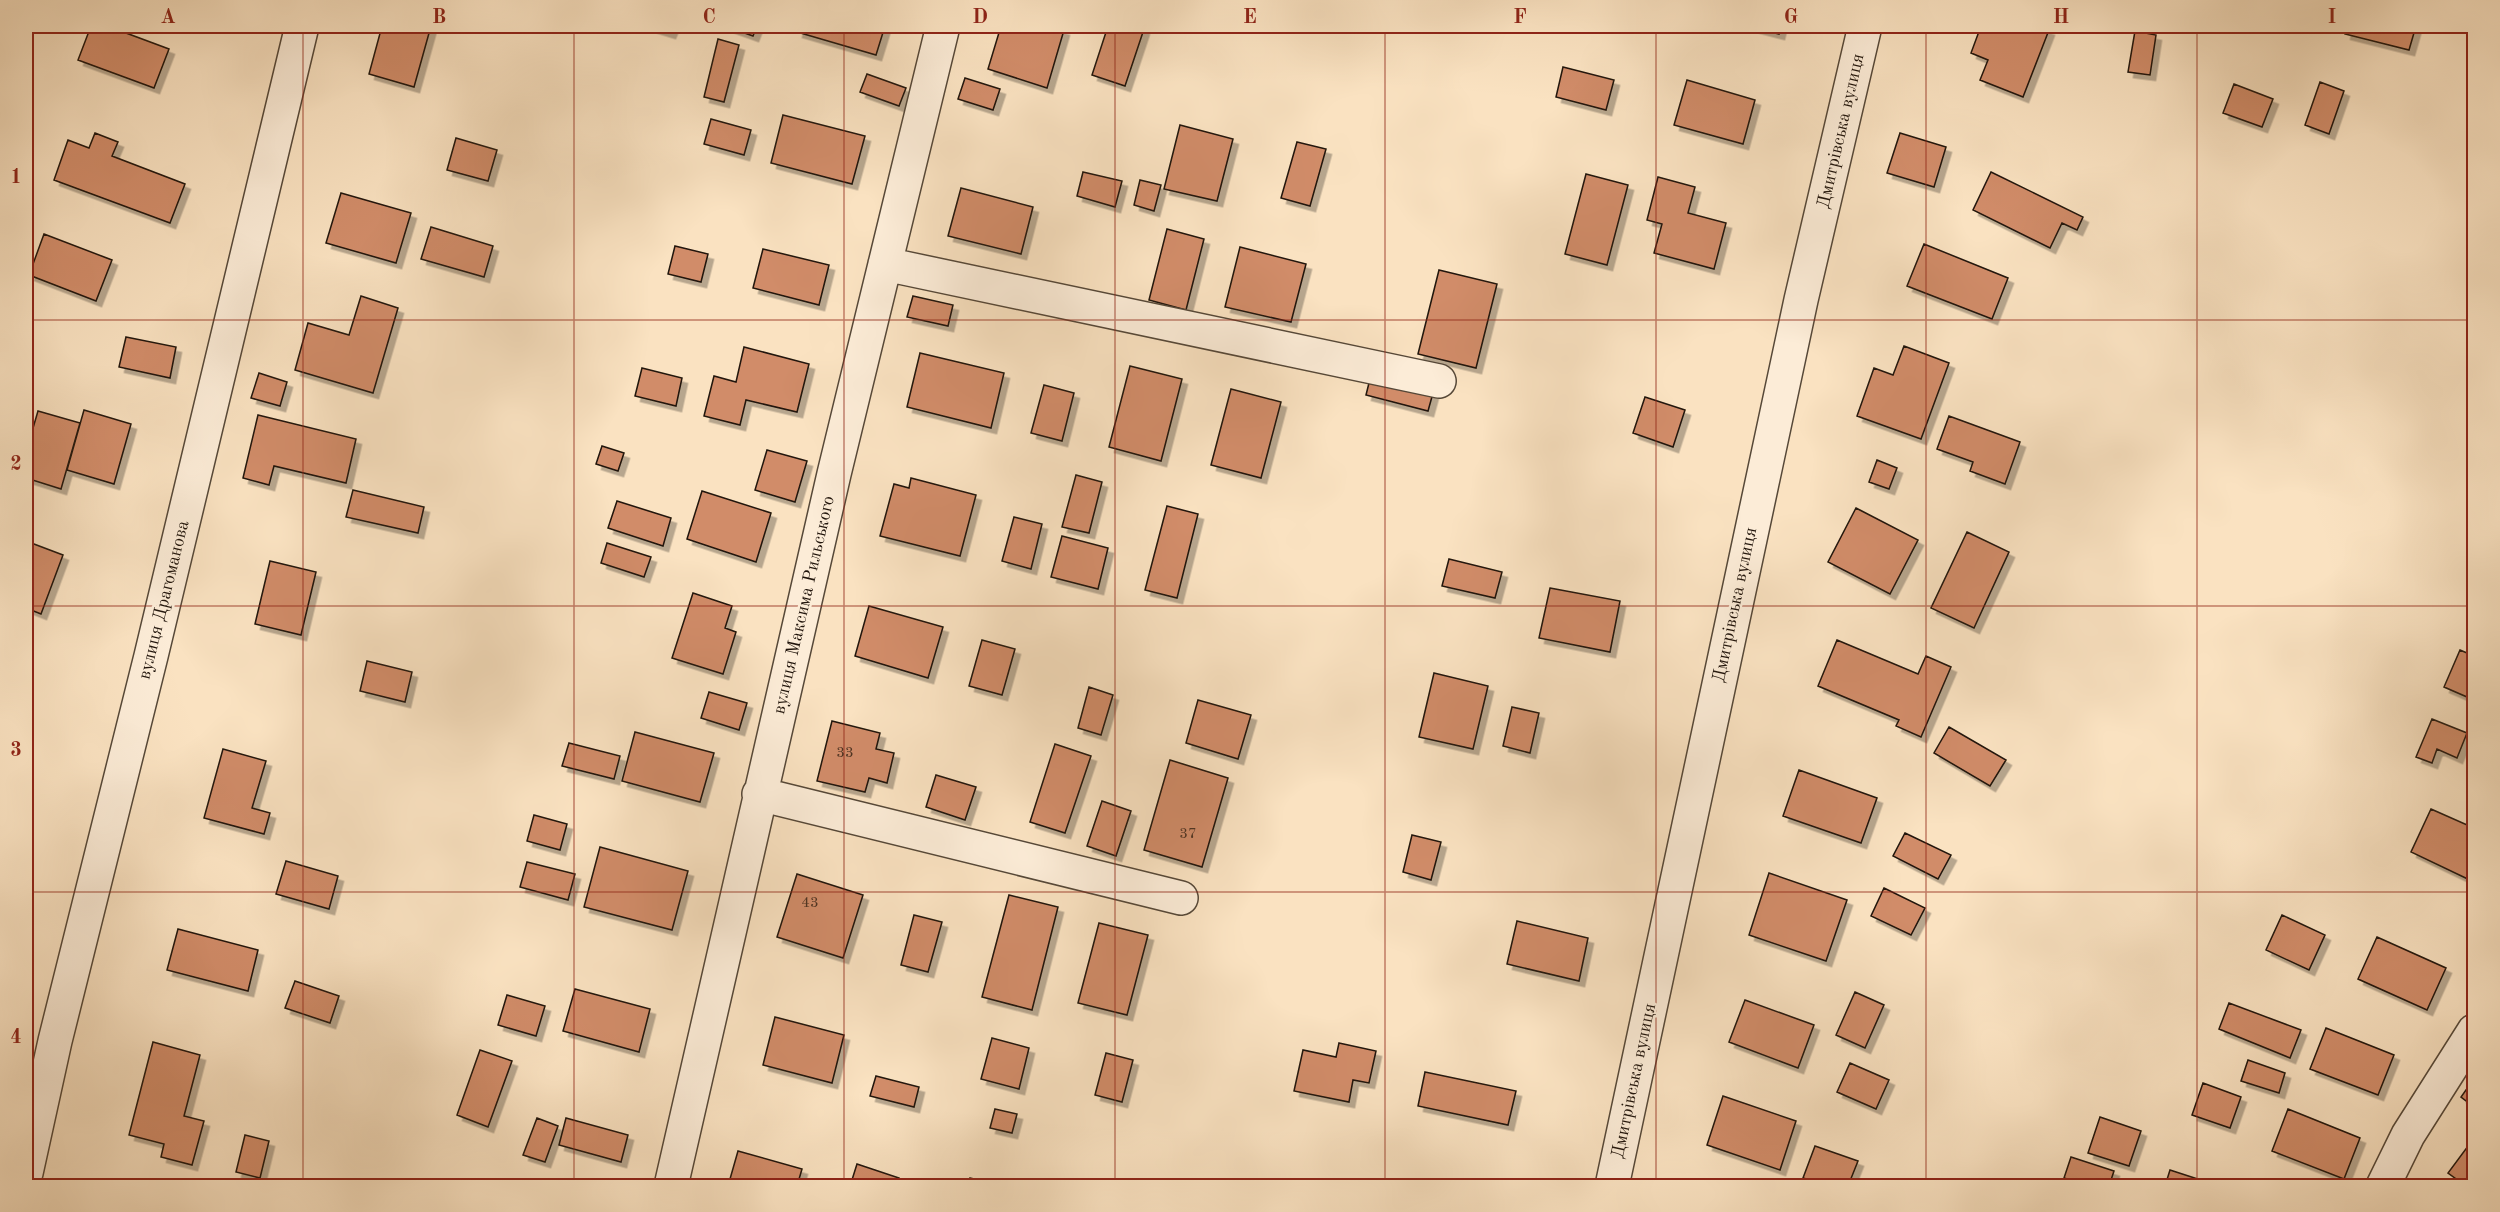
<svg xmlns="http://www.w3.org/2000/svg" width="2500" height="1212" font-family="'Old Standard TT',serif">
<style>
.building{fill:#d18c69;stroke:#20140b;stroke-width:1.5;filter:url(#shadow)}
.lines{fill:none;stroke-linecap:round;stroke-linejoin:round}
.minor-casing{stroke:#564838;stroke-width:36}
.minor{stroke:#fcecd7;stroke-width:33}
.grid{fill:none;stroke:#8f2418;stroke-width:1.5;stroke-opacity:0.55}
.labels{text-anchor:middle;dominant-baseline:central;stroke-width:5;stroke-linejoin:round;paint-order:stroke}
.number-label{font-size:15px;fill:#4c3222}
.street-label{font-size:18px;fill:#20140b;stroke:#fcecd7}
.neatline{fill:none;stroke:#8f2418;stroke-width:2}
.grid-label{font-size:20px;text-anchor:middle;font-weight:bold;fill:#8f2418}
</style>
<defs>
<filter id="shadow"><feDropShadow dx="5.5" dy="5.5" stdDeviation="0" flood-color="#0004"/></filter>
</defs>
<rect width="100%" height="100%" fill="#fae2c1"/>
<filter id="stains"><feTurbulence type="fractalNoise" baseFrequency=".00333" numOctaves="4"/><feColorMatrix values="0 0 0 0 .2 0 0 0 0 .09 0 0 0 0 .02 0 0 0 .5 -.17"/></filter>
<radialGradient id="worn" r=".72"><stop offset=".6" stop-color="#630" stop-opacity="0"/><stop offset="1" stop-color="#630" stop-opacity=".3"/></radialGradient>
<!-- building -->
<path class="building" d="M 91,26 L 120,26 L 118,30 L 169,49 L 154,88 L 78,60 Z
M 382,26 L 431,26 L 414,87 L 369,74 Z
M 647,26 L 673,26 L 670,33 Z
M 725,26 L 757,26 L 753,36 Z
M 799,26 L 885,26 L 876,55 L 797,32 Z
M 1001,26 L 1050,26 L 1064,30 L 1047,88 L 988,69 Z
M 1108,26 L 1134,26 L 1144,29 L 1125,86 L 1092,75 Z
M 1748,26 L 1781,26 L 1779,34 Z
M 1981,26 L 2037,26 L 2049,30 L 2023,97 L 1980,80 L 1988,60 L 1971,53 Z
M 2347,26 L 2416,26 L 2409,50 L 2345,34 Z
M 2135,31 L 2156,35 L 2150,75 L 2128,72 Z
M 718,39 L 739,45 L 724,102 L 704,97 Z
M 1563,67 L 1614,80 L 1606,110 L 1556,97 Z
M 867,74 L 906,88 L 899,106 L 860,92 Z
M 965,78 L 1000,89 L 993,110 L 958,99 Z
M 1687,80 L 1755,100 L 1743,144 L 1674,125 Z
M 2320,82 L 2344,91 L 2329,134 L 2305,125 Z
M 2234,84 L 2273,99 L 2262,127 L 2223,113 Z
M 783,115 L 865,136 L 852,184 L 771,163 Z
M 711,119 L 751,130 L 744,155 L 704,144 Z
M 1180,125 L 1233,139 L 1217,201 L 1164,189 Z
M 95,133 L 118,142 L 112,156 L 185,184 L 170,223 L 54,180 L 68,140 L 89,148 Z
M 1900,133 L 1946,147 L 1934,187 L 1887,173 Z
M 456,138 L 497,150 L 488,181 L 447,170 Z
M 1297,142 L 1326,149 L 1310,206 L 1281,198 Z
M 1083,172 L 1122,181 L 1115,207 L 1077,196 Z
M 1991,172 L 2083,217 L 2077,230 L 2062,223 L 2050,248 L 1973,210 Z
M 1586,174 L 1628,185 L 1607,265 L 1565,254 Z
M 1658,177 L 1695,187 L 1688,213 L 1726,223 L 1714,269 L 1654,253 L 1662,224 L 1647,220 Z
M 1140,180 L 1161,185 L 1154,211 L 1134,205 Z
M 961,188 L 1033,207 L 1021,254 L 948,236 Z
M 341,193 L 411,213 L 396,263 L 326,243 Z
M 431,227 L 493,246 L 484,277 L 421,259 Z
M 1167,229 L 1204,239 L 1186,310 L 1149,300 Z
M 44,234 L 112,260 L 96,301 L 29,275 Z
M 1924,244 L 2008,278 L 1992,319 L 1907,286 Z
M 675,246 L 708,254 L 701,282 L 668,274 Z
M 1240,247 L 1306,264 L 1291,322 L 1225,307 Z
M 763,249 L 829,265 L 819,305 L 753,288 Z
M 1439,270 L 1497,284 L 1476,368 L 1418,354 Z
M 361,296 L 398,308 L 373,393 L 295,370 L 308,323 L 349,335 Z
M 913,296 L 953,305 L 948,326 L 907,317 Z
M 126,337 L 176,347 L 170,378 L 119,367 Z
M 1904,346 L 1949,363 L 1921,439 L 1857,416 L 1874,368 L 1893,375 Z
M 744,347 L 809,364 L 797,412 L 746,400 L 740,425 L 704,416 L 714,376 L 736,382 Z
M 920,353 L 1004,373 L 991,428 L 907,407 Z
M 1375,359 L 1438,375 L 1428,411 L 1366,395 Z
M 1130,366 L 1182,379 L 1161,461 L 1109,447 Z
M 642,368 L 682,378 L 676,406 L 635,396 Z
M 259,373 L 287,382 L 280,406 L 251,398 Z
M 1044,385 L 1074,393 L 1062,441 L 1031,433 Z
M 1231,389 L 1281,402 L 1261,478 L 1211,465 Z
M 1645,397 L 1685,410 L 1673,447 L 1633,433 Z
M 84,410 L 131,424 L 114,484 L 67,470 Z
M 38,411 L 80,423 L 61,489 L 26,478 L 26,433 L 31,435 Z
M 258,415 L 356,439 L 346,483 L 274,466 L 269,485 L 243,478 Z
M 1949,416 L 2020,442 L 2005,484 L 1970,471 L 1973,462 L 1937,449 Z
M 602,446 L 624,453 L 618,471 L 596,464 Z
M 767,450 L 807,461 L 795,502 L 755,490 Z
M 1877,460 L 1897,468 L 1889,489 L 1869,482 Z
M 1076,475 L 1102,482 L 1089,533 L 1062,527 Z
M 911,478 L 976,495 L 960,556 L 880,536 L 894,484 L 909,488 Z
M 353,490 L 424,507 L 418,533 L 346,517 Z
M 702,491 L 771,513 L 756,562 L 687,539 Z
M 617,501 L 671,518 L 663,546 L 608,528 Z
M 1167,506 L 1198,514 L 1177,598 L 1145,590 Z
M 1856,508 L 1918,540 L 1890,594 L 1828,562 Z
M 1014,517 L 1042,524 L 1031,569 L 1002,561 Z
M 1967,532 L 2009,552 L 1974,628 L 1931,608 Z
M 1062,536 L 1108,548 L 1098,589 L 1051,577 Z
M 26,541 L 63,555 L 41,614 L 26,608 Z
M 607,543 L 651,557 L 644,577 L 601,563 Z
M 1449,559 L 1502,572 L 1495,598 L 1442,586 Z
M 270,561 L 316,572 L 301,635 L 255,624 Z
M 1550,588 L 1620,601 L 1610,652 L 1539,638 Z
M 693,593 L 732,606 L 725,628 L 736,632 L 723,674 L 672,658 Z
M 869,606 L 943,627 L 928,678 L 855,656 Z
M 982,640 L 1015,649 L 1002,695 L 969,686 Z
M 1837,640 L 1918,674 L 1926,656 L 1951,667 L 1921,737 L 1896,726 L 1899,720 L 1818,686 Z
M 2460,650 L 2474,656 L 2474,700 L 2444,687 Z
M 367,661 L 412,672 L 405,702 L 360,691 Z
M 1434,673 L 1488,686 L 1473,749 L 1419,737 Z
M 1089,687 L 1113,695 L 1101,735 L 1078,728 Z
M 709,692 L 747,703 L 739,730 L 701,718 Z
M 1198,700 L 1251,715 L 1238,759 L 1186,743 Z
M 1512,707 L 1539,713 L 1530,753 L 1503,746 Z
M 2432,719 L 2467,733 L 2457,758 L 2437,749 L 2432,763 L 2416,757 Z
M 832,721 L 880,733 L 876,749 L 894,753 L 887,783 L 869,778 L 865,792 L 817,781 Z
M 1949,727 L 2006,760 L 1990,786 L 1934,753 Z
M 635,732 L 714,753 L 700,802 L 622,781 Z
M 569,743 L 620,756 L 614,779 L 562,766 Z
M 1055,744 L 1091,756 L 1065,833 L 1030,822 Z
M 223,749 L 266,761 L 252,808 L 270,813 L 264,834 L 204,818 Z
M 1170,760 L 1228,778 L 1202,867 L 1144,850 Z
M 1799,770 L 1877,798 L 1861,843 L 1783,816 Z
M 936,775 L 976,787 L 965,820 L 926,807 Z
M 1102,801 L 1131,811 L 1116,856 L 1087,846 Z
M 2431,809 L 2474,828 L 2474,882 L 2411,852 Z
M 534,815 L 567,824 L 560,850 L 527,841 Z
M 1905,833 L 1951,855 L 1938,879 L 1893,856 Z
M 1412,835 L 1441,842 L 1431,880 L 1403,872 Z
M 600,847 L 688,871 L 672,930 L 584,907 Z
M 286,861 L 338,876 L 329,909 L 276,894 Z
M 527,862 L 575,874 L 568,900 L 520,887 Z
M 1769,873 L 1847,900 L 1826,961 L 1749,935 Z
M 797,874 L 863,895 L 843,958 L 777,937 Z
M 1884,888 L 1925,908 L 1911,935 L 1871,916 Z
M 1009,895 L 1058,907 L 1032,1010 L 982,997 Z
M 914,915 L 942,922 L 928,972 L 901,965 Z
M 2282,915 L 2325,935 L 2309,970 L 2266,950 Z
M 1517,921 L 1588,938 L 1579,981 L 1507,964 Z
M 1099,923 L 1148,935 L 1127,1015 L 1078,1003 Z
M 178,929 L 258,950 L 248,991 L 167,970 Z
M 2377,937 L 2446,968 L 2427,1010 L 2358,979 Z
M 295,981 L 339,996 L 330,1023 L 285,1008 Z
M 575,989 L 650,1009 L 639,1052 L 563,1031 Z
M 1855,992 L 1884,1005 L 1865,1048 L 1836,1035 Z
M 507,995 L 545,1006 L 536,1036 L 498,1025 Z
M 1745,1000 L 1814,1025 L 1798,1068 L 1729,1042 Z
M 2229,1003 L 2301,1030 L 2290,1058 L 2219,1029 Z
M 775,1017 L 844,1035 L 832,1083 L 763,1065 Z
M 2326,1028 L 2394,1055 L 2378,1095 L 2310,1069 Z
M 992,1038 L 1029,1048 L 1019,1089 L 981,1079 Z
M 153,1042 L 200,1055 L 184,1116 L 204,1121 L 192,1165 L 161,1157 L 164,1144 L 129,1135 Z
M 1339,1043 L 1376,1051 L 1369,1083 L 1353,1080 L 1349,1102 L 1294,1091 L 1303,1050 L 1336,1057 Z
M 480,1050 L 512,1061 L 488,1127 L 457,1115 Z
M 1106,1053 L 1133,1060 L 1122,1102 L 1095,1095 Z
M 2248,1060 L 2285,1073 L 2279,1093 L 2241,1081 Z
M 1850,1063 L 1889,1080 L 1876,1109 L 1837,1092 Z
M 1425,1072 L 1516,1091 L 1508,1125 L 1418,1106 Z
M 876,1076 L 919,1087 L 914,1107 L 870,1096 Z
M 2473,1080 L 2474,1082 L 2474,1107 L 2461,1097 Z
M 2203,1083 L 2241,1097 L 2230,1128 L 2192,1115 Z
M 1723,1096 L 1796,1121 L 1780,1170 L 1707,1145 Z
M 995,1109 L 1017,1114 L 1012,1133 L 990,1128 Z
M 2288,1109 L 2360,1138 L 2344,1179 L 2272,1151 Z
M 2100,1117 L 2141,1131 L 2129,1166 L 2088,1153 Z
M 537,1118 L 558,1126 L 545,1162 L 523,1155 Z
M 566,1118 L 628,1135 L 621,1162 L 559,1145 Z
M 245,1135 L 269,1141 L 260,1178 L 236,1172 Z
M 2474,1138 L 2474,1186 L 2466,1186 L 2448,1173 Z
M 1815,1146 L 1858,1161 L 1848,1186 L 1829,1186 L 1803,1178 Z
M 738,1151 L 802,1169 L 797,1186 L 728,1186 Z
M 2071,1157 L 2114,1171 L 2109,1186 L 2090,1186 L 2064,1178 Z
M 857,1164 L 899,1178 L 897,1186 L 863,1186 L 851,1183 Z
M 2170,1170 L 2207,1182 L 2206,1186 L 2165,1186 Z
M 970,1178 L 998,1185 L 997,1186 L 968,1186 Z
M 1449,1180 L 1450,1186 L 1423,1186 Z"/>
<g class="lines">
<defs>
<path id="minor" d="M 885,264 L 1439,381
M 759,794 L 1181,898
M 26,1173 L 55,1041 L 151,656 L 302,26
M 671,1186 L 834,474 L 943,26
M 1612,1186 L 1801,300 L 1865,26
M 2383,1186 L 2408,1135 L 2474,1031"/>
</defs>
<!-- minor casing -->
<use href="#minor" class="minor-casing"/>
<!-- minor -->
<use href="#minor" class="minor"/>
</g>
<!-- grid -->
<path class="grid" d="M 303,26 L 303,1186M 574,26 L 574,1186M 844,26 L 844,1186M 1115,26 L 1115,1186M 1385,26 L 1385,1186M 1656,26 L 1656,1186M 1926,26 L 1926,1186M 2197,26 L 2197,1186M 26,320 L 2474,320M 26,606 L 2474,606M 26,892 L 2474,892"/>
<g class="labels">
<!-- number labels -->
<g class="number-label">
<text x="845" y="753">33</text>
<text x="1188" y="834">37</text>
<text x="810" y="903">43</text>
</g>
<!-- street labels -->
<g class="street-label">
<text transform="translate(1841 131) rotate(-77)">Дмитрівська вулиця</text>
<text transform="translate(164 600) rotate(-76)">вулиця Драгоманова</text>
<text transform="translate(804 605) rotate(-77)">вулиця Максима Рильського</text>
<text transform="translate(1735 605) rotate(-78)">Дмитрівська вулиця</text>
<text transform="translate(1634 1081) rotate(-78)">Дмитрівська вулиця</text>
</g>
</g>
<!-- margin -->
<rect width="2500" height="1212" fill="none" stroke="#fae2c1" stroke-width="66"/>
<rect x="33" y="33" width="2434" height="1146" class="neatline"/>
<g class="grid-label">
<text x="168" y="23">A</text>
<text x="439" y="23">B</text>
<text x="709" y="23">C</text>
<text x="980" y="23">D</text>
<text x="1250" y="23">E</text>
<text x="1520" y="23">F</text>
<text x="1791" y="23">G</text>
<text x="2061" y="23">H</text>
<text x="2332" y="23">I</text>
<text x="16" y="183">1</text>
<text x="16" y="470">2</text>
<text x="16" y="756">3</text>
<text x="16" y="1043">4</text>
</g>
<rect width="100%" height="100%" filter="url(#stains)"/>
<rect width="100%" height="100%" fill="url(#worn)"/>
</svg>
